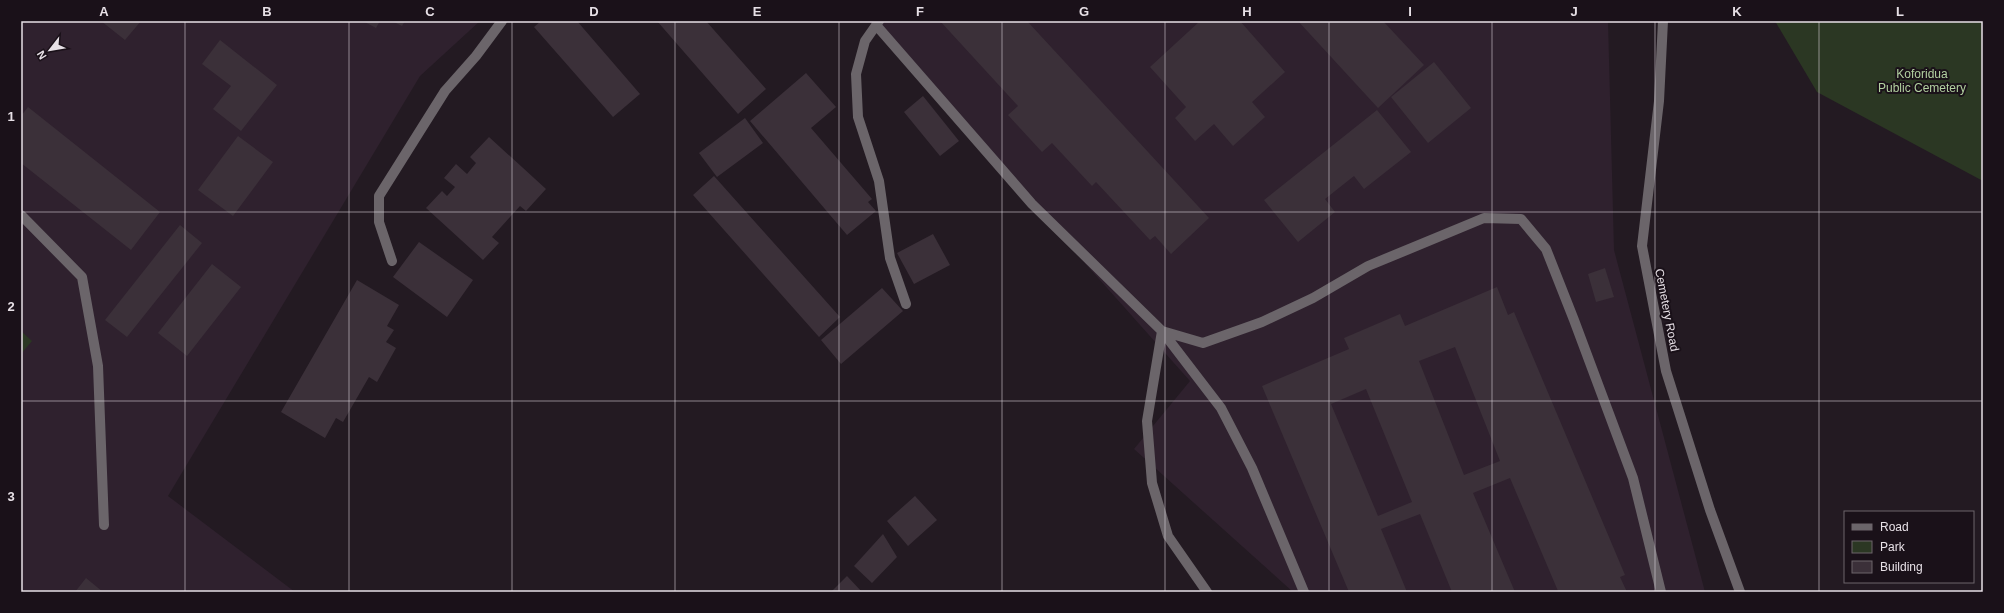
<svg xmlns="http://www.w3.org/2000/svg" width="2004" height="613" font-family="Arial,sans-serif">
<style>
.built{fill:#2f212e}
.green{fill:#2b3723}
.building{fill:#3b3039;fill-rule:evenodd}
.lines{fill:none;stroke-linecap:round;stroke-linejoin:round}
.minor{stroke:#6b656a;stroke-width:10}
.grid{fill:none;stroke:#e7e0e6;stroke-width:1;stroke-opacity:0.55}
.labels{text-anchor:middle;dominant-baseline:central;stroke-width:4;stroke-linejoin:round;paint-order:stroke}
.park-label{font-size:12px;fill:#b2d0a0;stroke:#1a1119}
.street-label{font-size:12px;fill:#e7e0e6;stroke:#1a1119}
.neatline{fill:none;stroke:#e7e0e6;stroke-width:1.5}
.grid-label{font-size:13px;text-anchor:middle;font-weight:bold;fill:#e7e0e6}
</style>
<rect width="100%" height="100%" fill="#231a22"/>
<!-- built -->
<path class="built" d="M 21,21 L 480,21 L 420,76 L 168,496 L 295,592 L 21,592 Z
M 869,21 L 1608,21 L 1614,250 L 1705,592 L 1293,592 L 1134,449 L 1190,381 Z"/>
<!-- green -->
<path class="green" d="M 1775,21 L 1983,21 L 1983,181 L 1817,92 Z
M 21,331 L 32,341 L 21,354 Z"/>
<!-- building -->
<path class="building" d="M 101,21 L 141,21 L 125,40 Z
M 363,21 L 380,21 L 376,28 Z
M 392,21 L 405,21 L 402,26 Z
M 541,21 L 577,21 L 640,94 L 613,117 L 534,27 Z
M 657,21 L 706,21 L 766,89 L 738,114 Z
M 940,21 L 1027,21 L 1209,218 L 1171,254 L 1155,236 L 1150,240 L 1096,182 L 1092,186 L 1052,143 L 1042,152 L 1008,115 L 1018,106 Z
M 1200,21 L 1240,21 L 1285,72 L 1252,102 L 1265,117 L 1233,146 L 1214,124 L 1195,141 L 1175,118 L 1186,107 L 1150,67 Z
M 1298,21 L 1383,21 L 1424,65 L 1378,108 Z
M 220,40 L 277,85 L 241,131 L 213,109 L 231,86 L 202,64 Z
M 1434,62 L 1471,108 L 1428,143 L 1391,97 Z
M 806,73 L 836,107 L 811,128 L 872,199 L 868,202 L 876,211 L 847,235 L 750,121 Z
M 923,96 L 959,141 L 940,156 L 904,112 Z
M 28,107 L 160,212 L 131,250 L 21,163 L 21,116 Z
M 1377,110 L 1411,152 L 1364,189 L 1354,176 L 1325,199 L 1335,212 L 1298,242 L 1264,200 Z
M 745,118 L 763,143 L 717,177 L 699,153 Z
M 238,136 L 273,162 L 233,216 L 198,190 Z
M 489,137 L 546,189 L 526,211 L 520,206 L 492,237 L 499,243 L 483,260 L 426,208 L 442,191 L 447,196 L 455,187 L 444,178 L 456,164 L 467,174 L 476,163 L 470,157 Z
M 714,176 L 840,317 L 819,337 L 693,195 Z
M 180,225 L 202,243 L 127,337 L 105,320 Z
M 933,234 L 950,265 L 914,284 L 897,253 Z
M 419,242 L 473,280 L 447,317 L 393,277 Z
M 212,264 L 241,287 L 187,356 L 158,333 Z
M 1605,268 L 1614,297 L 1596,302 L 1588,274 Z
M 357,280 L 399,305 L 387,326 L 394,330 L 386,342 L 396,348 L 377,382 L 369,377 L 343,422 L 336,418 L 325,438 L 281,412 Z
M 1497,287 L 1508,315 L 1514,312 L 1625,575 L 1620,577 L 1627,592 L 1555,592 L 1558,591 L 1510,478 L 1473,493 L 1515,592 L 1452,592 L 1420,514 L 1381,529 L 1407,592 L 1349,592 L 1262,386 L 1349,349 L 1344,338 L 1400,314 L 1405,326 ZM 1455,347 L 1500,461 L 1464,475 L 1419,361 ZM 1366,389 L 1412,502 L 1378,516 L 1331,404 Z
M 882,288 L 903,311 L 841,364 L 821,340 Z
M 915,496 L 937,520 L 908,546 L 887,521 Z
M 883,534 L 897,557 L 872,583 L 854,566 Z
M 847,576 L 862,592 L 831,592 Z
M 86,578 L 103,592 L 75,592 Z"/>
<g class="lines">
<!-- minor -->
<path class="minor" d="M 879,21 L 865,41 L 856,74 L 858,117 L 879,181 L 890,258 L 906,304
M 1663,21 L 1659,101 L 1642,246 L 1666,371 L 1710,510 L 1740,592
M 876,25 L 1032,204 L 1162,331 L 1221,408 L 1252,468 L 1304,592
M 21,215 L 82,277 L 98,366 L 104,525
M 392,261 L 379,222 L 379,196 L 445,91 L 476,56 L 502,21
M 1162,331 L 1203,343 L 1262,322 L 1313,298 L 1368,266 L 1484,218 L 1521,219 L 1546,249 L 1574,320 L 1633,478 L 1661,592
M 1162,331 L 1147,421 L 1152,483 L 1168,536 L 1207,592"/>
</g>
<!-- grid -->
<path class="grid" d="M 185,21 L 185,592M 349,21 L 349,592M 512,21 L 512,592M 675,21 L 675,592M 839,21 L 839,592M 1002,21 L 1002,592M 1165,21 L 1165,592M 1329,21 L 1329,592M 1492,21 L 1492,592M 1655,21 L 1655,592M 1819,21 L 1819,592M 21,212 L 1983,212M 21,401 L 1983,401"/>
<g class="labels">
<!-- park labels -->
<g class="park-label">
<text x="1922" y="74">Koforidua<tspan x="1922" dy="14">Public Cemetery</tspan></text>
</g>
<!-- street labels -->
<g class="street-label">
<text transform="translate(1667 310) rotate(79)">Cemetery Road</text>
</g>
</g>
<!-- border -->
<rect width="2004" height="613" fill="none" stroke="#1a1119" stroke-width="44"/>
<!-- legend -->
<rect x="1844" y="511" width="130" height="72" fill="#1a1119" stroke="#6c646b"/>
<rect x="1852" y="524" width="20" height="6" fill="#6b656a" stroke="#6c646b"/>
<text x="1880" y="531" font-size="12" fill="#e7e0e6">Road</text>
<rect x="1852" y="541" width="20" height="12" fill="#2b3723" stroke="#6c646b"/>
<text x="1880" y="551" font-size="12" fill="#e7e0e6">Park</text>
<rect x="1852" y="561" width="20" height="12" fill="#3b3039" stroke="#6c646b"/>
<text x="1880" y="571" font-size="12" fill="#e7e0e6">Building</text>
<!-- north arrow -->
<g transform="translate(50 50) rotate(239)" stroke="#1a1119" stroke-width="3" paint-order="stroke">
<path d="M0-3L7 15L0 10L-7 15Z" fill="#e7e0e6"/>
<text y="-6" font-size="11" font-weight="bold" text-anchor="middle" fill="#e7e0e6">N</text>
</g>
<rect x="22" y="22" width="1960" height="569" class="neatline"/>
<g class="grid-label">
<text x="104" y="16">A</text>
<text x="267" y="16">B</text>
<text x="430" y="16">C</text>
<text x="594" y="16">D</text>
<text x="757" y="16">E</text>
<text x="920" y="16">F</text>
<text x="1084" y="16">G</text>
<text x="1247" y="16">H</text>
<text x="1410" y="16">I</text>
<text x="1574" y="16">J</text>
<text x="1737" y="16">K</text>
<text x="1900" y="16">L</text>
<text x="11" y="121">1</text>
<text x="11" y="311">2</text>
<text x="11" y="501">3</text>
</g>
</svg>
